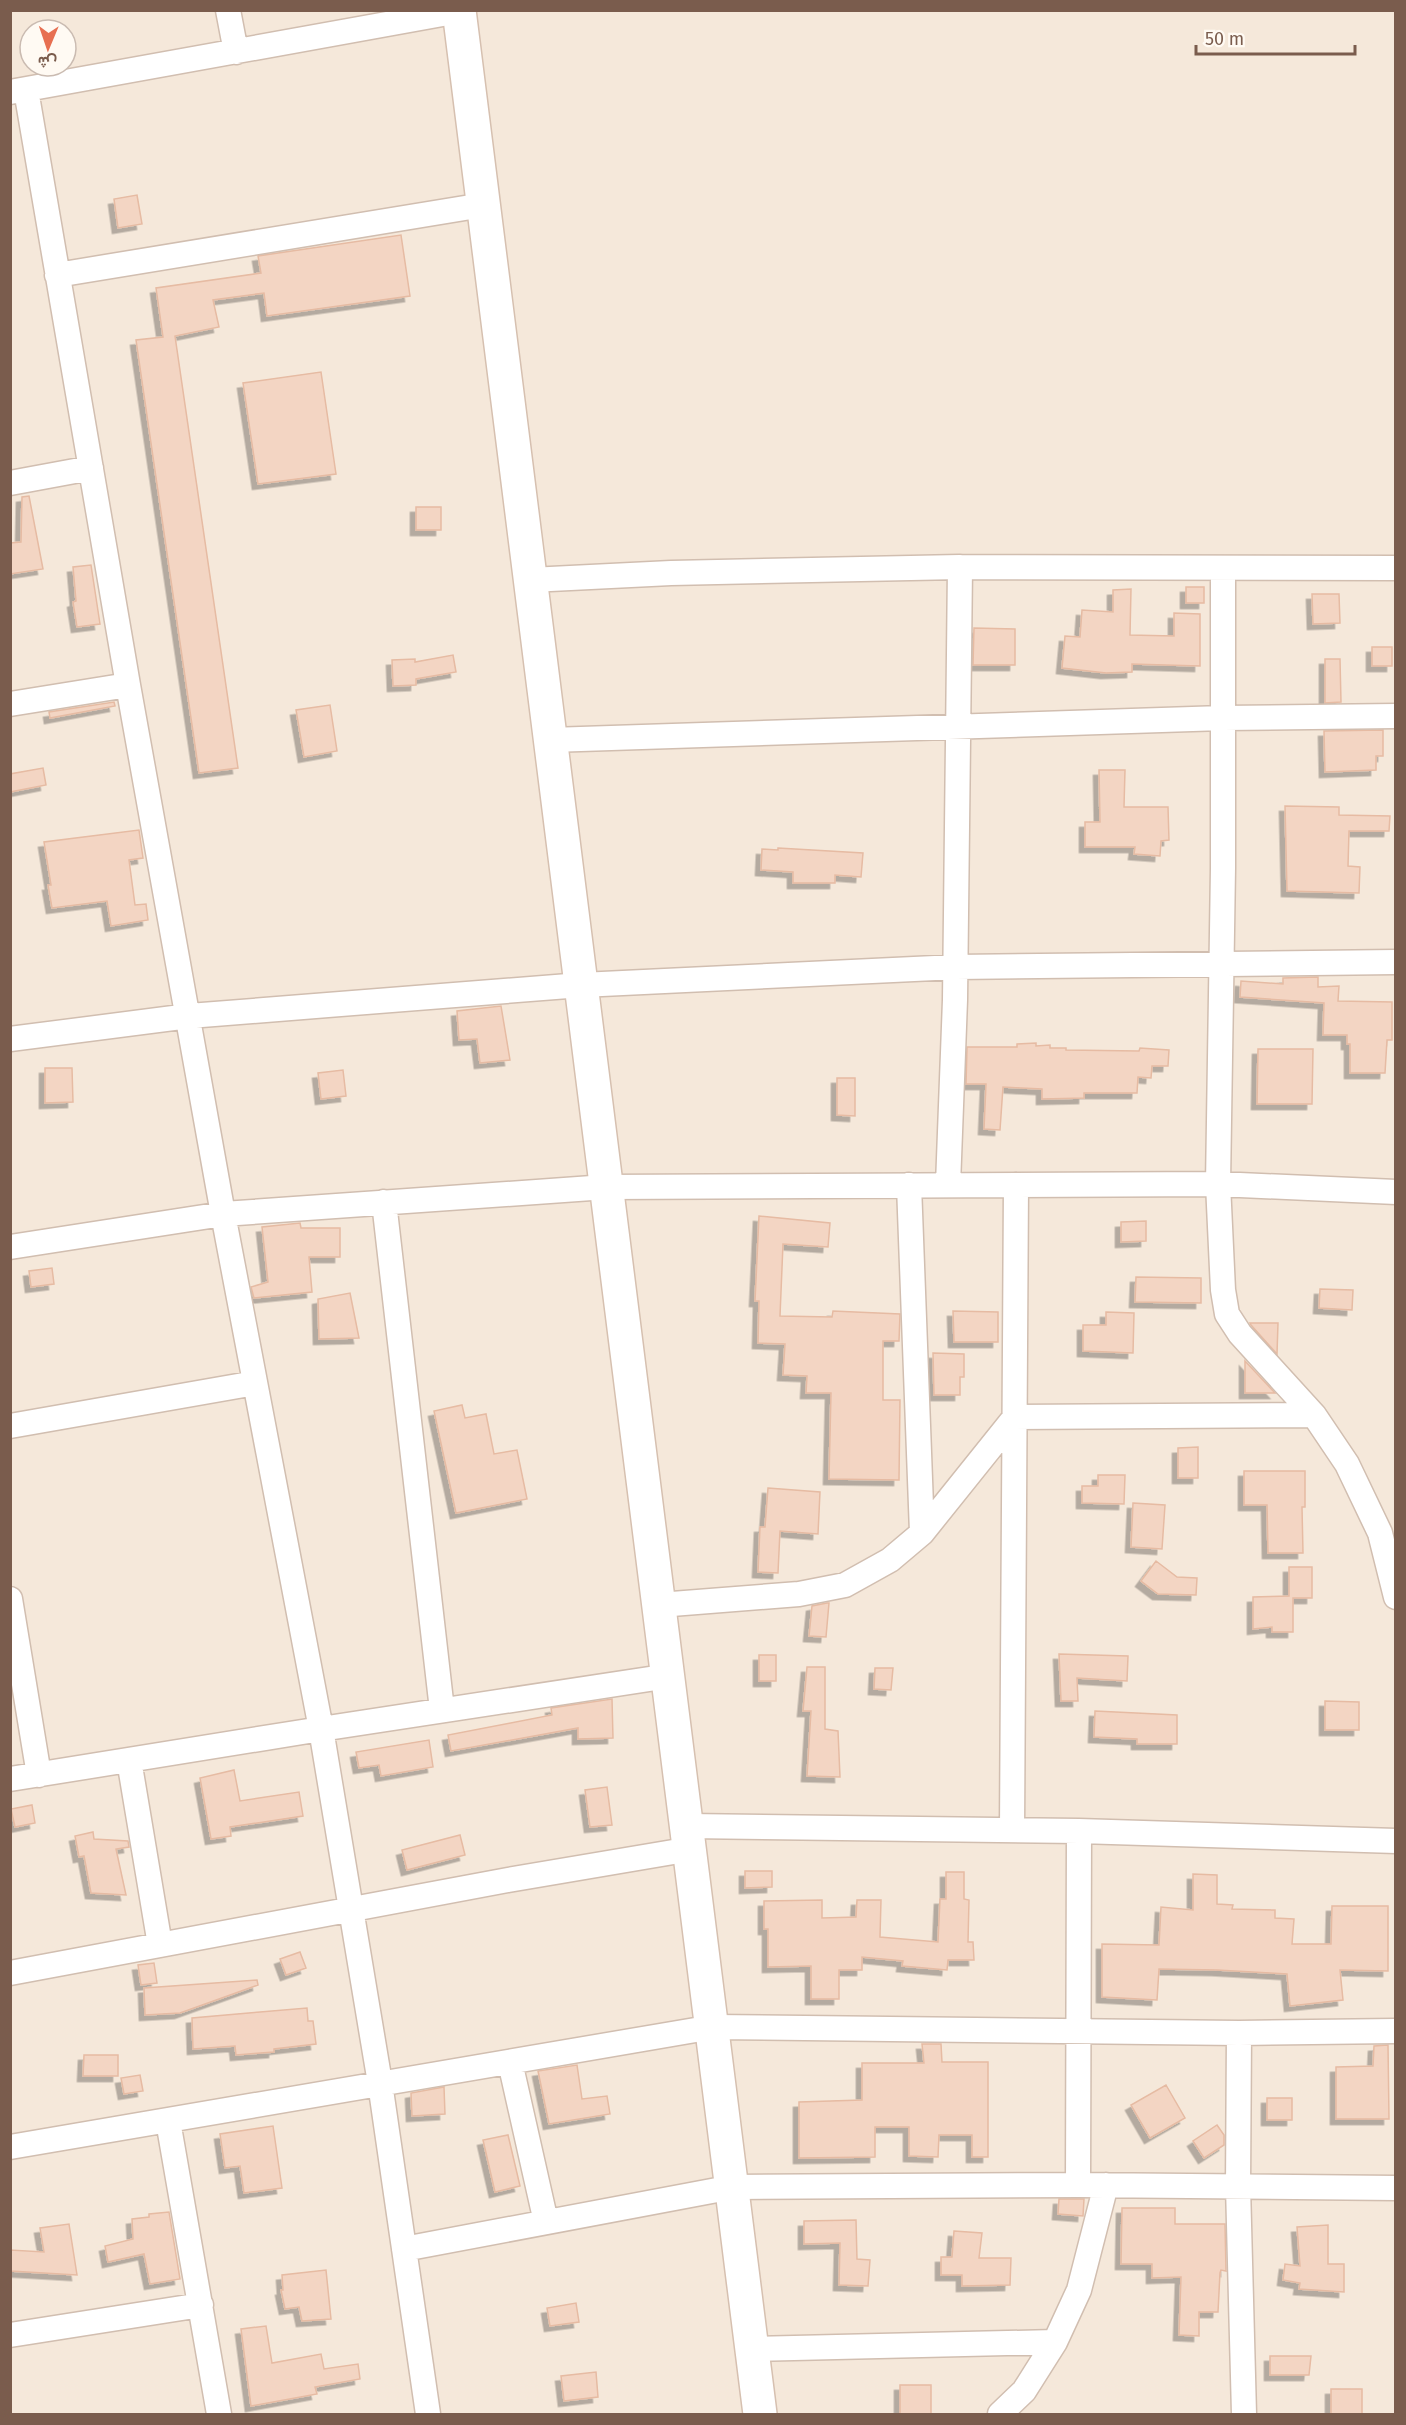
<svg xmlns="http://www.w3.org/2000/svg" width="1406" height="2425" font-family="'Fira Sans',Vazirmatn,sans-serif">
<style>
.residential{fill:#f5e8da;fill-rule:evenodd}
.building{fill:#f3d5c3;stroke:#e6bba3;stroke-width:1.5;filter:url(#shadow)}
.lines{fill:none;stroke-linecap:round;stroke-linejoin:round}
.street-casing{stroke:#d1beb0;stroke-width:27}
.secondary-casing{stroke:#d6c0b0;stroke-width:36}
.street{stroke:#fff;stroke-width:24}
.secondary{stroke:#fff;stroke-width:33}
</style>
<defs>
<filter id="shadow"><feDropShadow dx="-5.5" dy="5.5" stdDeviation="0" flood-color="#0004"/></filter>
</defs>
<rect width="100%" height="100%" fill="#fdf6ec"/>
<!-- residential -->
<path class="residential" d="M 11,11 L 1395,11 L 1395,2414 L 11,2414 ZM 30,30 L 66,30 L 66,66 L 30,66 Z"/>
<!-- building -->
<path class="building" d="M 137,195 L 142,224 L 118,228 L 114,199 Z
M 401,235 L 410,296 L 267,316 L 264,293 L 213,300 L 219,327 L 175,336 L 238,768 L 199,773 L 136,340 L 163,337 L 156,288 L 261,273 L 258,256 Z
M 321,372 L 336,474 L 258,484 L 243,383 Z
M 29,496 L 43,569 L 10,574 L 10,543 L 21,542 L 22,497 Z
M 416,507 L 441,507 L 441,530 L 416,530 Z
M 91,565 L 100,624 L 77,627 L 73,602 L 76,601 L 73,567 Z
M 1186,587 L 1204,587 L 1204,603 L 1186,603 Z
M 1131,589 L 1130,635 L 1174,636 L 1174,613 L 1200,614 L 1200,666 L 1132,664 L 1132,672 L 1106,673 L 1062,668 L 1065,636 L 1080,637 L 1082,610 L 1113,612 L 1113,590 Z
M 1312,594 L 1339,594 L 1340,623 L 1313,624 Z
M 974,628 L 1015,629 L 1015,665 L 973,665 Z
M 1372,647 L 1392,647 L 1392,666 L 1372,666 Z
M 453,655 L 456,672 L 416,679 L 416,685 L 393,686 L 392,660 L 415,659 L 415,662 Z
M 1325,659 L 1340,659 L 1341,702 L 1325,703 Z
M 114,702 L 115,706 L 50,718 L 49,712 Z
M 330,705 L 337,751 L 304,757 L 296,710 Z
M 1383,730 L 1383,756 L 1376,756 L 1376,770 L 1325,772 L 1324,731 Z
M 43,768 L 46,785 L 10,792 L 10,774 Z
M 1099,770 L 1125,770 L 1124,807 L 1168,807 L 1169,840 L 1161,841 L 1160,856 L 1134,854 L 1135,847 L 1085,847 L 1085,822 L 1100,822 Z
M 1285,806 L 1339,807 L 1339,815 L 1390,816 L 1389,831 L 1349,831 L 1348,866 L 1360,867 L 1359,893 L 1287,891 Z
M 139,830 L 143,858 L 129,860 L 135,905 L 146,904 L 148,920 L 111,926 L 107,901 L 52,908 L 48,885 L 51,885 L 44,842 Z
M 778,848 L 863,853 L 861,877 L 835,875 L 835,883 L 793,883 L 793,872 L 761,870 L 762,849 L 778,850 Z
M 1318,977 L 1318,987 L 1339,986 L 1338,1001 L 1392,1002 L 1392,1040 L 1387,1040 L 1385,1073 L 1350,1073 L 1350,1044 L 1347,1044 L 1347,1035 L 1323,1035 L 1324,1003 L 1240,997 L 1241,981 L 1283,984 L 1283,978 Z
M 501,1006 L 510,1060 L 480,1063 L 477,1039 L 459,1040 L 457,1011 Z
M 1036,1043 L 1036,1046 L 1050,1045 L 1050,1048 L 1066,1048 L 1066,1050 L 1139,1051 L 1140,1048 L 1169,1050 L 1168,1066 L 1152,1066 L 1151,1078 L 1138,1077 L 1137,1093 L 1084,1093 L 1084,1098 L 1042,1099 L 1042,1089 L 1003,1087 L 1000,1130 L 984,1129 L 986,1084 L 966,1084 L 967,1047 L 1017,1047 L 1017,1044 Z
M 1258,1049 L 1313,1049 L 1312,1104 L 1257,1104 Z
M 45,1068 L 72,1068 L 73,1102 L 45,1103 Z
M 343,1070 L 346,1096 L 321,1099 L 318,1073 Z
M 837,1078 L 855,1078 L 855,1116 L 837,1115 Z
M 759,1216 L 830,1223 L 828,1247 L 783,1244 L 780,1316 L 832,1317 L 833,1311 L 900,1314 L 899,1341 L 883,1341 L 883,1400 L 900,1400 L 899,1480 L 829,1479 L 831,1393 L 806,1393 L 807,1376 L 783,1375 L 785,1344 L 758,1343 L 759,1301 L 755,1301 Z
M 1146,1221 L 1146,1241 L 1121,1242 L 1121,1222 Z
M 300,1223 L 301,1228 L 340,1228 L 340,1257 L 309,1257 L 312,1292 L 254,1298 L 251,1287 L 268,1282 L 262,1227 Z
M 52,1268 L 54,1284 L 31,1287 L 29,1271 Z
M 1136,1277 L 1201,1278 L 1201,1303 L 1135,1302 Z
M 1320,1289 L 1353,1290 L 1352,1310 L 1319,1308 Z
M 350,1293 L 359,1338 L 319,1339 L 318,1299 Z
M 953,1311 L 998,1312 L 998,1342 L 954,1342 Z
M 1106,1312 L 1134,1313 L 1133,1353 L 1083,1351 L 1083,1325 L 1106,1325 Z
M 1250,1323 L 1278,1323 L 1277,1354 L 1251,1325 Z
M 933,1353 L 964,1354 L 964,1377 L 960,1377 L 960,1395 L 934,1395 Z
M 1245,1361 L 1275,1393 L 1245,1393 Z
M 462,1405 L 465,1418 L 486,1414 L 494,1454 L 517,1450 L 527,1499 L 456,1513 L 434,1411 Z
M 1198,1447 L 1198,1478 L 1178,1478 L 1178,1448 Z
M 1244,1471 L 1305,1471 L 1305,1507 L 1302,1507 L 1303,1553 L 1268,1553 L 1267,1505 L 1244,1505 Z
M 1098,1475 L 1125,1475 L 1124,1504 L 1082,1503 L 1082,1486 L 1098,1486 Z
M 768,1488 L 820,1492 L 818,1534 L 780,1531 L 778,1573 L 758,1572 L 760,1527 L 765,1527 Z
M 1133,1503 L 1165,1505 L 1162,1549 L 1131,1547 Z
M 1156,1561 L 1177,1577 L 1197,1578 L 1196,1595 L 1158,1594 L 1141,1581 Z
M 1289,1567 L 1312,1567 L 1312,1598 L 1293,1598 L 1293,1632 L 1272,1632 L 1272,1627 L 1253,1629 L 1253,1597 L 1289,1596 Z
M 827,1603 L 829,1603 L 826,1637 L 809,1636 L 812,1606 Z
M 1059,1654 L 1128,1656 L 1127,1681 L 1077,1678 L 1078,1701 L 1061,1701 Z
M 759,1655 L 776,1655 L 776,1681 L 759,1681 Z
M 807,1667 L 825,1667 L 825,1729 L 838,1731 L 840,1777 L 807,1776 L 811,1711 L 803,1711 Z
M 875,1668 L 893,1668 L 891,1690 L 874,1689 Z
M 612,1699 L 613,1738 L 578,1739 L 578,1728 L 451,1751 L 448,1735 L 552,1715 L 551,1708 Z
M 1325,1701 L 1359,1702 L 1359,1730 L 1325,1730 Z
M 1095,1711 L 1177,1715 L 1177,1744 L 1137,1744 L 1137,1739 L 1094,1737 Z
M 429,1740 L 433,1767 L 381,1776 L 379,1765 L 359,1768 L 356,1752 Z
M 234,1770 L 240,1801 L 299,1792 L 303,1816 L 230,1827 L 231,1836 L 211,1839 L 200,1778 Z
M 607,1787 L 612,1825 L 590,1827 L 585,1790 Z
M 32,1805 L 35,1823 L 15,1827 L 11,1809 Z
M 93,1832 L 94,1839 L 128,1841 L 129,1847 L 116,1849 L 126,1895 L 91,1893 L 84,1856 L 79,1857 L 75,1836 Z
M 460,1835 L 465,1855 L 407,1870 L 402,1850 Z
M 745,1871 L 772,1871 L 772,1887 L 745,1888 Z
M 946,1872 L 964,1872 L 964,1899 L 969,1900 L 968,1942 L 973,1942 L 974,1960 L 948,1960 L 947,1970 L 902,1966 L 903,1961 L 862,1957 L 862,1970 L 839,1970 L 839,1999 L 811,1999 L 811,1966 L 768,1967 L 768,1929 L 764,1929 L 764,1901 L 822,1900 L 822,1918 L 856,1917 L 857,1900 L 881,1900 L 880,1937 L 938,1942 L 940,1899 L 946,1899 Z
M 1193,1874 L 1217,1875 L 1217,1904 L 1233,1905 L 1232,1909 L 1275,1910 L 1275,1918 L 1294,1919 L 1292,1944 L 1331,1944 L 1332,1906 L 1388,1906 L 1388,1971 L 1340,1970 L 1343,2000 L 1290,2006 L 1287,1974 L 1217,1970 L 1159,1969 L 1157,2000 L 1102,1997 L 1102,1944 L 1159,1945 L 1161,1907 L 1193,1910 Z
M 300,1952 L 306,1968 L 286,1975 L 280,1959 Z
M 154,1963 L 157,1983 L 141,1985 L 138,1965 Z
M 257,1980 L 258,1985 L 180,2013 L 145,2015 L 144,1988 Z
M 307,2008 L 308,2021 L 313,2021 L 316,2044 L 274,2049 L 274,2052 L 236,2055 L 235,2046 L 193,2049 L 192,2018 Z
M 922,2044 L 941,2044 L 942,2062 L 988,2062 L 988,2157 L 972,2157 L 972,2135 L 939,2135 L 938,2157 L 909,2156 L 909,2127 L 875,2127 L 875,2157 L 799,2158 L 799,2102 L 862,2100 L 862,2063 L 924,2063 Z
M 1388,2045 L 1389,2119 L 1336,2119 L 1336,2067 L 1373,2066 L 1374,2046 Z
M 84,2055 L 118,2055 L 118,2076 L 83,2076 Z
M 577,2065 L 582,2099 L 607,2096 L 610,2114 L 549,2124 L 538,2071 Z
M 140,2075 L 143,2091 L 124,2094 L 121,2078 Z
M 1166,2085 L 1185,2118 L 1150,2138 L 1131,2105 Z
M 444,2087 L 445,2114 L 412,2116 L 411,2093 Z
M 1267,2098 L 1292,2098 L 1292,2120 L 1267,2120 Z
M 1217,2125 L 1224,2135 L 1224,2145 L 1204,2158 L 1193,2141 Z
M 273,2126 L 282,2188 L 244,2193 L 240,2166 L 225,2168 L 220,2134 Z
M 508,2135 L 520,2186 L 495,2192 L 483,2140 Z
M 1059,2199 L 1084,2199 L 1083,2216 L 1058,2214 Z
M 1122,2208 L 1175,2208 L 1175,2224 L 1225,2224 L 1226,2271 L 1221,2270 L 1220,2273 L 1218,2312 L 1199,2312 L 1199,2336 L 1179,2335 L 1181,2277 L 1152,2278 L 1152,2264 L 1121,2264 Z
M 169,2212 L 180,2279 L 150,2284 L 144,2254 L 108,2262 L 105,2246 L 133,2239 L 132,2219 L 149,2217 L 149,2214 Z
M 856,2220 L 857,2259 L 870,2260 L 868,2286 L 839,2285 L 840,2243 L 804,2244 L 804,2221 Z
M 69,2224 L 77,2275 L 10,2271 L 10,2250 L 44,2252 L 40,2228 Z
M 1328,2225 L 1328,2264 L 1344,2264 L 1344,2292 L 1299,2289 L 1300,2283 L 1283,2280 L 1285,2264 L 1300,2266 L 1297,2227 Z
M 954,2231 L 982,2233 L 979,2258 L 1011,2258 L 1010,2285 L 962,2286 L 962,2275 L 941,2275 L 941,2257 L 952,2257 Z
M 326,2270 L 331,2319 L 302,2321 L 299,2307 L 285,2309 L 281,2290 L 283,2290 L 282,2275 Z
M 576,2303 L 579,2322 L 550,2326 L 547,2308 Z
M 266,2326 L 272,2363 L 321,2354 L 324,2369 L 358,2364 L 360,2379 L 315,2387 L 317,2394 L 251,2406 L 241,2329 Z
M 1270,2356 L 1311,2356 L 1309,2375 L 1270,2375 Z
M 596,2372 L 598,2397 L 564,2401 L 561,2376 Z
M 900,2385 L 931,2385 L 931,2415 L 900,2415 Z
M 1331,2389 L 1362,2389 L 1362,2415 L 1331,2415 Z"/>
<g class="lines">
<defs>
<path id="street" d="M 228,10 L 236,52
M 26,90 L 128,685 L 223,1214 L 321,1729 L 380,2083 L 428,2414
M 10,92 L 459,11
M 57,275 L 483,205
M 10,483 L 91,468
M 1223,568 L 1223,868 L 1218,1184 L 1223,1290 L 1227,1314 L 1240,1334 L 1314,1415 L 1347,1464 L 1380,1533 L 1396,1597
M 530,580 L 671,573 L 960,567 L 1396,568
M 10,704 L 128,685
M 550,740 L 1223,718 L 1396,716
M 10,1039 L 189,1016 L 581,985 L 956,967 L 1396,962
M 909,1185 L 922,1533
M 948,1185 L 955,1000 L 960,567
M 384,1202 L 442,1710
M 10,1247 L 223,1214 L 606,1187 L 1218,1184 L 1396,1192
M 10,1426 L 255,1383
M 10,1599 L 39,1775
M 659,1605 L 799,1594 L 845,1585 L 890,1560 L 922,1533 L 1015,1417 L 1314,1415
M 129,1760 L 160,1945
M 10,1779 L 321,1729 L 669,1676
M 688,1826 L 1079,1831 L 1396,1841
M 1012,1830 L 1016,1185
M 10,1973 L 508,1880 L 691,1849
M 1239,2033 L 1238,2186 L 1244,2414
M 510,2062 L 546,2222
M 168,2121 L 219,2414
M 10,2147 L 713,2027 L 1239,2033 L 1396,2031
M 1078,2185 L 1079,1831
M 404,2249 L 733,2187 L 1078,2185 L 1396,2188
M 10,2335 L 201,2305
M 752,2349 L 1055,2342
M 1000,2414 L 1024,2391 L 1055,2342 L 1079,2290 L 1106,2185"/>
<path id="secondary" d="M 459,10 L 760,2414"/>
</defs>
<!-- street casing -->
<use href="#street" class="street-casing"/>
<!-- secondary casing -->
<use href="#secondary" class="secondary-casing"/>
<!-- street -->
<use href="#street" class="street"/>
<!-- secondary -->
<use href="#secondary" class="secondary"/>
</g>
<!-- border -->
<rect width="1406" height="2425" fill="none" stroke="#7a5c4d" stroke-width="24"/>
<!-- north arrow -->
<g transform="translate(48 48) rotate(182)"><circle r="28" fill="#fffaf3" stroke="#cabbb1" stroke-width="1.5"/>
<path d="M0-4.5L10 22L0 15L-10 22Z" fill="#e76f51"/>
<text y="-9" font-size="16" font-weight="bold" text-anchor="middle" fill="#7a5c4d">ش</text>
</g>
<!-- scale -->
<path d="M1196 45v9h159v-9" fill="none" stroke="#7a5c4d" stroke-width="3"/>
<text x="1205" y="45" font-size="18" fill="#7a5c4d" stroke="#fffaf3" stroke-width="4.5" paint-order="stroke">50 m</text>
</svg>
